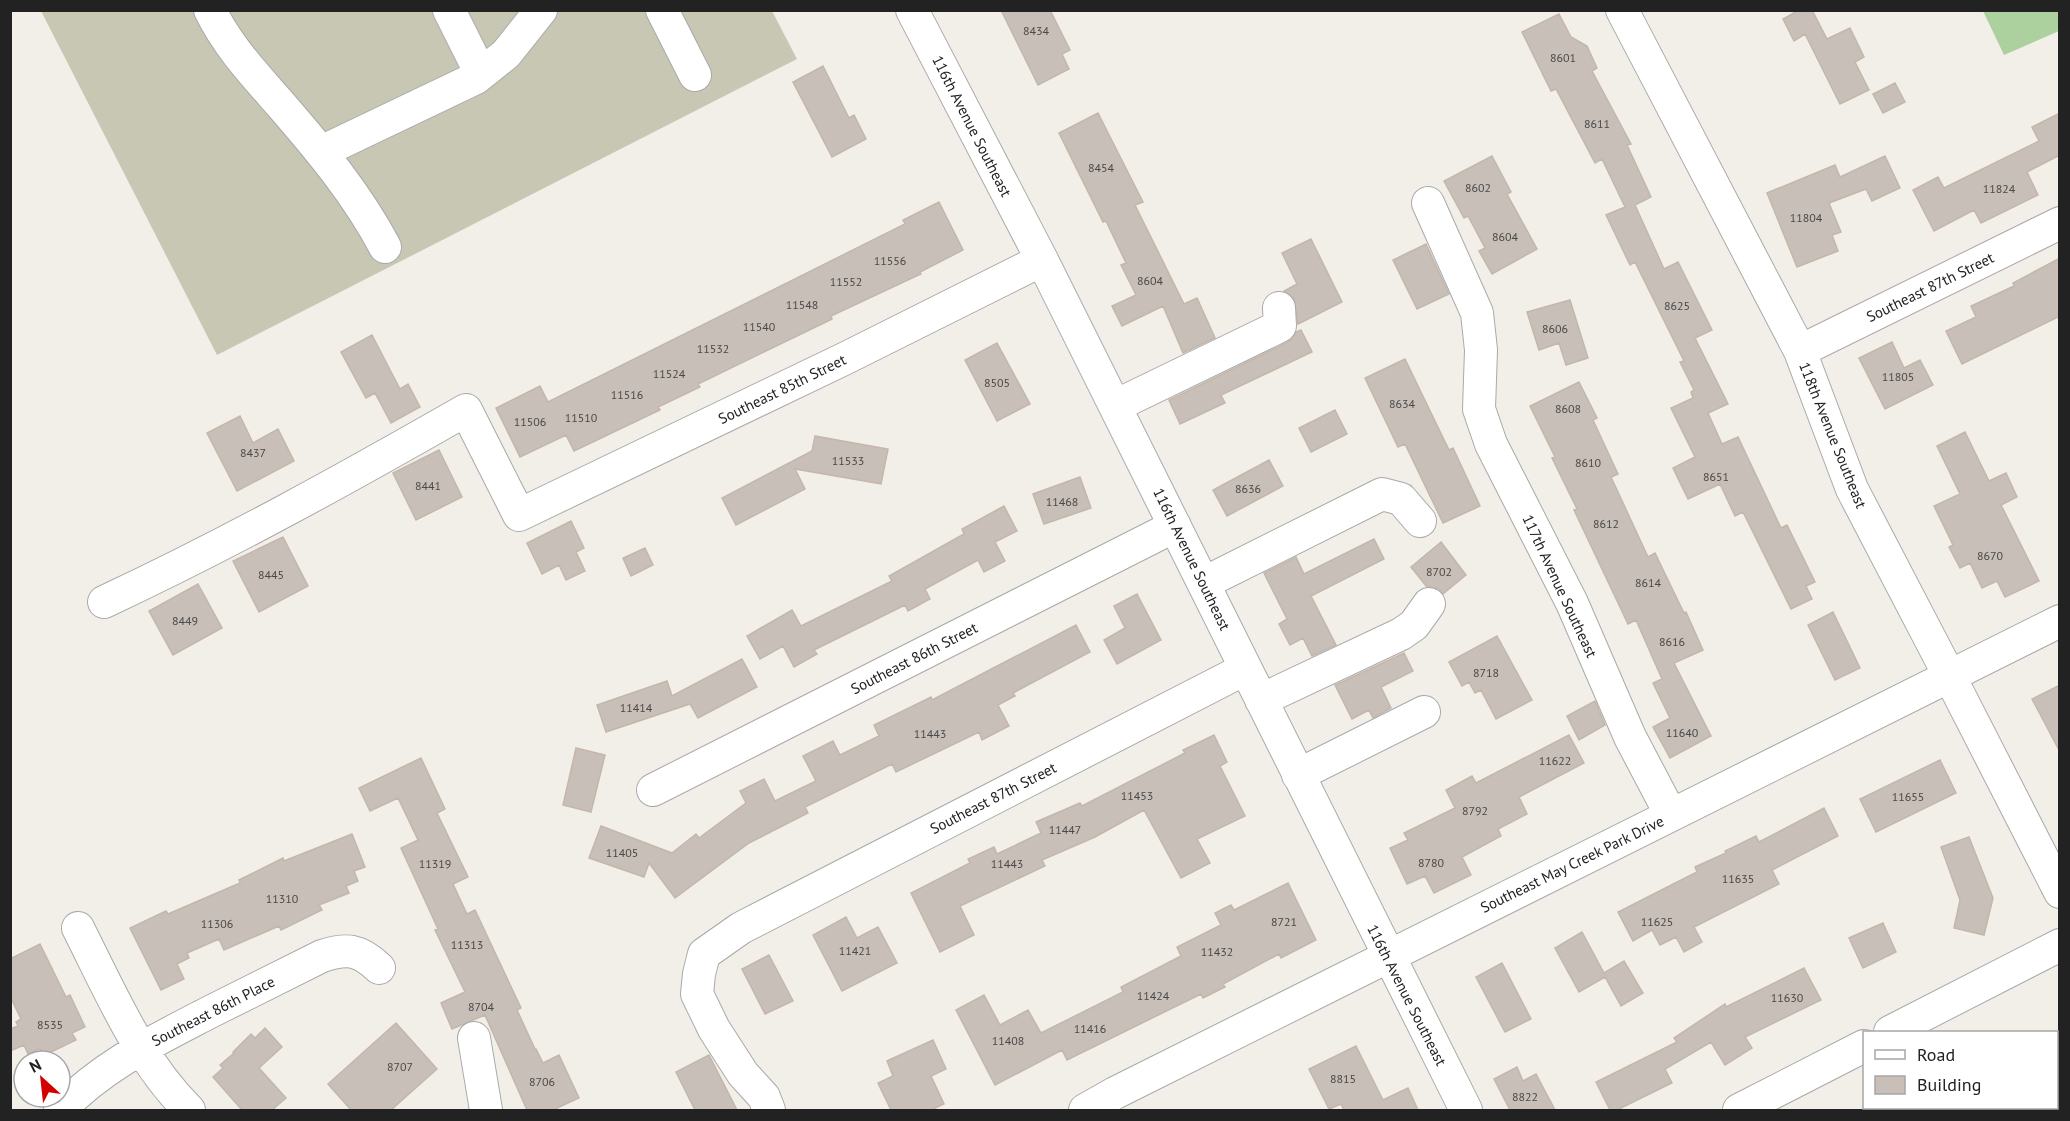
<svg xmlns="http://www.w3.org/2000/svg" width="2070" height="1121" font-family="'PT Sans',sans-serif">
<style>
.construction{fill:#c7c7b4}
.forest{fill:#add19e}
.building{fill:#c7bfb8;stroke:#c4b6ab;stroke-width:1.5}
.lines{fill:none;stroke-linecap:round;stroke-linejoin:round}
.minor-casing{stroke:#a9a9a9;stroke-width:34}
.minor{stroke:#fff;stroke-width:32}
.labels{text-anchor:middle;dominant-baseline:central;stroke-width:6;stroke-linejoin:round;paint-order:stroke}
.number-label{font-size:12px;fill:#4b4948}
.street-label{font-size:15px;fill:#222;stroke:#fff}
</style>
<rect width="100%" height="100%" fill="#f2efe9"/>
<!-- construction -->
<path class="construction" d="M 41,11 L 772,11 L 797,59 L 217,355 Z"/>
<!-- forest -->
<path class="forest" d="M 1983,11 L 2059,11 L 2059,31 L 2004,55 Z"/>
<!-- building -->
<path class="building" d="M 1001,10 L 1050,10 L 1070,50 L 1062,54 L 1069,69 L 1038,85 Z
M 1799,10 L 1812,10 L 1827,39 L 1850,28 L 1864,57 L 1855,62 L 1869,90 L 1840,104 L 1805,34 L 1794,41 L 1783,19 Z
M 1559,14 L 1571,37 L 1587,46 L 1597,68 L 1592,71 L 1631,144 L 1627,145 L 1651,197 L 1635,205 L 1664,269 L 1678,262 L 1712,330 L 1695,338 L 1728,404 L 1708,413 L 1722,444 L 1738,437 L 1781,528 L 1787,525 L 1815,582 L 1806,586 L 1812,599 L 1791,609 L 1743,512 L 1735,516 L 1720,484 L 1688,499 L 1673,468 L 1695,457 L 1671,408 L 1693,398 L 1691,392 L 1694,390 L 1680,362 L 1684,361 L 1635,262 L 1630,265 L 1606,215 L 1625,207 L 1602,159 L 1595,163 L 1556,89 L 1551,91 L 1522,32 Z
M 823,66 L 849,118 L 854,115 L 866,139 L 832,157 L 793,82 Z
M 1895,83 L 1905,102 L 1883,113 L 1873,94 Z
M 1098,113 L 1143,202 L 1135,205 L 1184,304 L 1197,298 L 1215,338 L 1183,353 L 1163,306 L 1122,326 L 1112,306 L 1136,295 L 1121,265 L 1126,263 L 1106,221 L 1103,222 L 1059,133 Z
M 2060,113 L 2060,155 L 2027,172 L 2038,195 L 1981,223 L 1974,210 L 1934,231 L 1913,190 L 1938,177 L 1944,188 L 2039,141 L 2032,127 Z
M 1492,156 L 1511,192 L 1507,194 L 1537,249 L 1492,274 L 1479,251 L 1485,248 L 1468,216 L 1464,218 L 1444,181 Z
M 1885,156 L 1900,188 L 1872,201 L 1866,189 L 1829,203 L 1841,232 L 1832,235 L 1838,251 L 1797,267 L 1767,193 L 1835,165 L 1840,177 Z
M 939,202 L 963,250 L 920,272 L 921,274 L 831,316 L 832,319 L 698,384 L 700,387 L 658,407 L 660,410 L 574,451 L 566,435 L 520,457 L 496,408 L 540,386 L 548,402 L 905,224 L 903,220 Z
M 1311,239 L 1342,302 L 1298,324 L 1294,299 L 1284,291 L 1297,284 L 1282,253 Z
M 1426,244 L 1449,294 L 1417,309 L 1393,260 Z
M 2060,258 L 2060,316 L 1962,364 L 1946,331 L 1976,317 L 1971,306 L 2014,286 L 2013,283 Z
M 1570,300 L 1588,358 L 1566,365 L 1559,343 L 1539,350 L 1527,312 Z
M 1301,330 L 1312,352 L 1221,395 L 1225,403 L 1180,424 L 1169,400 L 1288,342 L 1296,332 Z
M 372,335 L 400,389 L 408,384 L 420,407 L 391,423 L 375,393 L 366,398 L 341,352 Z
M 1892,342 L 1904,368 L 1920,360 L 1933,385 L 1885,409 L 1859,358 Z
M 997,343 L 1030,404 L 997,421 L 965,360 Z
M 1405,359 L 1449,450 L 1453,448 L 1480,506 L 1443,523 L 1405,444 L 1398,447 L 1365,378 Z
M 1579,382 L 1597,418 L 1593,420 L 1618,474 L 1611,477 L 1648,557 L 1655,553 L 1684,613 L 1686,612 L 1703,650 L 1674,663 L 1711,736 L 1670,758 L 1653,727 L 1670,718 L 1653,683 L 1662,679 L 1636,620 L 1628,624 L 1574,510 L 1577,509 L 1552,458 L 1555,457 L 1530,406 Z
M 1335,410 L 1347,434 L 1311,452 L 1299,428 Z
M 240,416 L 253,443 L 278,429 L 294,461 L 237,491 L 207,433 Z
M 1965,432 L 1989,481 L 2006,473 L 2017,497 L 2001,505 L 2039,581 L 2005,597 L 1997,581 L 1982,588 L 1970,563 L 1960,568 L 1949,547 L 1953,545 L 1934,506 L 1960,494 L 1937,446 Z
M 815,436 L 888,449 L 881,484 L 795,469 L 805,489 L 736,525 L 722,498 L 812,451 Z
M 439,450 L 462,497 L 416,520 L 393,473 Z
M 1269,460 L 1283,486 L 1227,516 L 1213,490 Z
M 1080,477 L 1091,508 L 1044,524 L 1033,494 Z
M 1004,506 L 1017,531 L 995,542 L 1005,561 L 984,572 L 978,560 L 925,589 L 930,599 L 908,611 L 905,605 L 814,650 L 817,654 L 794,667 L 783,646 L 760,659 L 747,636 L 792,610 L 801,626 L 892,581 L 889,576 L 964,534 L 962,529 Z
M 571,521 L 584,548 L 576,552 L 585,571 L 566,580 L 559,565 L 542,574 L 527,543 Z
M 283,537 L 308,586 L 259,612 L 233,561 Z
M 1374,539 L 1384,559 L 1311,596 L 1336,645 L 1312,656 L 1303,638 L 1290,645 L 1279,624 L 1287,619 L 1264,573 L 1296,557 L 1304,574 Z
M 1441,542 L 1466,575 L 1443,594 L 1439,589 L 1427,587 L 1411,567 Z
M 645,548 L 653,565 L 631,576 L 623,558 Z
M 198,584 L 222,628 L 173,655 L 149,611 Z
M 1137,594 L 1161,640 L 1117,664 L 1104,640 L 1125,628 L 1114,606 Z
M 1833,612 L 1860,668 L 1835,680 L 1808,625 Z
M 1076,625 L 1090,652 L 1013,693 L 1015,696 L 998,705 L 1009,726 L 982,740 L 979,732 L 896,772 L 892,764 L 805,807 L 808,813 L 749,843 L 675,898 L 649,863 L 644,877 L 589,858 L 601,826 L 672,853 L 696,834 L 699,838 L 746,803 L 740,791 L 764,779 L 775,801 L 816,781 L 803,756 L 833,741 L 840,755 L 879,736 L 874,725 L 931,697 L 932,700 Z
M 1497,636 L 1532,700 L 1496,719 L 1481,690 L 1475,693 L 1469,682 L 1462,686 L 1449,662 Z
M 1404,653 L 1413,671 L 1381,687 L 1391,708 L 1373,718 L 1369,710 L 1352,719 L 1335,685 Z
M 742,659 L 757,687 L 698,718 L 690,704 L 606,732 L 597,705 L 667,681 L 672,696 Z
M 2060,685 L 2060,752 L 2032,699 Z
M 1595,701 L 1605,725 L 1579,740 L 1567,716 Z
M 1214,735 L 1227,762 L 1220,766 L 1245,816 L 1197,839 L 1210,863 L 1181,878 L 1144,810 L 1095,837 L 1042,860 L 1045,866 L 960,906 L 974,935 L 940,952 L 911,893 L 970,863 L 968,859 L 994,847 L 997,854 L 1041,833 L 1036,822 L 1080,803 L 1082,806 L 1185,753 L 1183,750 Z
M 1569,735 L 1584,763 L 1519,797 L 1527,814 L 1498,829 L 1501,836 L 1462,857 L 1471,875 L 1434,893 L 1425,876 L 1407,884 L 1390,848 L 1408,840 L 1404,833 L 1455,808 L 1446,790 L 1472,776 L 1476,783 Z
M 576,748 L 605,755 L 591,812 L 563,805 Z
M 421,758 L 445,809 L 437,813 L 468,877 L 453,884 L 467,914 L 475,910 L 521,1008 L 517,1010 L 535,1049 L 536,1049 L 543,1063 L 559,1055 L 579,1098 L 553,1110 L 527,1110 L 485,1015 L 452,1029 L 441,1003 L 465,992 L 435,930 L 438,929 L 401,848 L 418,840 L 398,798 L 370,811 L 359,788 Z
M 1940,760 L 1956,793 L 1876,832 L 1860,799 Z
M 1824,808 L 1838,836 L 1772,870 L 1779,884 L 1694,927 L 1702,942 L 1684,952 L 1676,937 L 1660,945 L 1652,930 L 1633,941 L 1618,912 L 1697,872 L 1695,867 L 1726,853 L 1725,851 L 1756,836 L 1759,842 Z
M 352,834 L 365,867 L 354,871 L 358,881 L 346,886 L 349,893 L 319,905 L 322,910 L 281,930 L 279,926 L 224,950 L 219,939 L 187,953 L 189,958 L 177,964 L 184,979 L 161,990 L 130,928 L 166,911 L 168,914 L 240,883 L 239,880 L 283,858 L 284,861 Z
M 1969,837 L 1993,898 L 1984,935 L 1954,928 L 1960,900 L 1941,847 Z
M 1288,883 L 1316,940 L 1281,958 L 1279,954 L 1223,984 L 1225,987 L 1203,998 L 1201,994 L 1067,1060 L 1062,1050 L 995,1085 L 956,1010 L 984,995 L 1000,1025 L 1028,1010 L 1041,1033 L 1123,992 L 1121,987 L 1181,956 L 1177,947 L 1221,925 L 1215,913 L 1231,905 L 1234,910 Z
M 846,917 L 857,938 L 878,927 L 897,963 L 842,991 L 813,935 Z
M 1883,923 L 1896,952 L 1863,968 L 1849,938 Z
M 1582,932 L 1604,973 L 1624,961 L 1643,993 L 1621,1006 L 1605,977 L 1579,992 L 1555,948 Z
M 40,944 L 66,997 L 70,995 L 85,1027 L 72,1033 L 76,1040 L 43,1056 L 40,1049 L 28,1054 L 24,1045 L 10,1051 L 10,1029 L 18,1026 L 16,1022 L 21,1019 L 10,996 L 10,959 Z
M 769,955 L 793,1001 L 765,1014 L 742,969 Z
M 1502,963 L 1531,1019 L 1505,1032 L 1476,977 Z
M 1804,968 L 1821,1000 L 1745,1037 L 1752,1048 L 1725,1065 L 1711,1042 L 1665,1069 L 1672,1083 L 1617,1110 L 1610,1110 L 1596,1082 L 1677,1042 L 1674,1038 L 1725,1004 L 1726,1007 Z
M 396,1023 L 437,1069 L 391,1110 L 351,1110 L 328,1084 Z
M 265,1028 L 282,1047 L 259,1068 L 286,1098 L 272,1110 L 242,1110 L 213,1077 L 223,1068 L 220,1065 L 234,1053 L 233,1052 L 251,1034 L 255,1038 Z
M 933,1040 L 946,1069 L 931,1076 L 944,1104 L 931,1110 L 891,1110 L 878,1083 L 893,1076 L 887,1061 Z
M 1356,1046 L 1383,1100 L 1408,1088 L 1418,1110 L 1344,1110 L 1341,1104 L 1329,1109 L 1309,1069 Z
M 709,1055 L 737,1110 L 695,1110 L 676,1072 Z
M 1517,1067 L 1523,1081 L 1536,1074 L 1555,1110 L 1510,1110 L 1494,1079 Z"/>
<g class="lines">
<defs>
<path id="minor" d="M 210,10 C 228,47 255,75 282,106 C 320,150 357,194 385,247
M 449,10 L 481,74
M 662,10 L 695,75
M 912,10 L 1042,260 L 1466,1110
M 1622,10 L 1800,351 L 1852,489 L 1950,677 L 2060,892
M 321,152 L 476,78 L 506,54 L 541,10
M 1428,203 L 1477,313 L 1481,350 L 1479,409 L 1491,444 L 1572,603 L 1630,737 L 1671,815
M 1800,351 L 2060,223
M 1115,406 L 1270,331 L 1280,326 L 1279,308
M 1204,583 L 1382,494 L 1401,499 L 1420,521
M 104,602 C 228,544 347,478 466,410 L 519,515 L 846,358 L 1042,260
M 1261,700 L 1401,634 L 1414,625 L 1429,604
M 1298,775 L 1424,712
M 653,790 L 1175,526
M 78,928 C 110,991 138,1059 189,1110
M 1890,1032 L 2060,945
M 474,1038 L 486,1110
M 60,1110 C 102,1066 154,1041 208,1013 C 246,994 284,975 322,956 C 347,948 359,949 379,968
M 769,1110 L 764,1097 L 743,1074 L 714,1029 L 697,994 L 699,974 L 704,954 L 741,928 L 1245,669
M 1085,1110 L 1115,1093 L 2060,621
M 1739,1110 L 1864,1046"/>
</defs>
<!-- minor casing -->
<use href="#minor" class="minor-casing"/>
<!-- minor -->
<use href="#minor" class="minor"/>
</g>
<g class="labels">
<!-- number labels -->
<g class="number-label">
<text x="1036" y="30">8434</text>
<text x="1563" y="57">8601</text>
<text x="1597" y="123">8611</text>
<text x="1101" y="167">8454</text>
<text x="1478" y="187">8602</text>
<text x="1999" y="188">11824</text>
<text x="1806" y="217">11804</text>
<text x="1505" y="236">8604</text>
<text x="890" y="260">11556</text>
<text x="1150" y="280">8604</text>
<text x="846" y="281">11552</text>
<text x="802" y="304">11548</text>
<text x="1677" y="305">8625</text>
<text x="759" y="326">11540</text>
<text x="1555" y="328">8606</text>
<text x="713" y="348">11532</text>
<text x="669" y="373">11524</text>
<text x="1898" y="376">11805</text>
<text x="997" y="382">8505</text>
<text x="627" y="394">11516</text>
<text x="1402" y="403">8634</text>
<text x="1568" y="408">8608</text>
<text x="581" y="417">11510</text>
<text x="530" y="421">11506</text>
<text x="253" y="452">8437</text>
<text x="848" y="460">11533</text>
<text x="1588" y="462">8610</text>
<text x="1716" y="476">8651</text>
<text x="428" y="485">8441</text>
<text x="1248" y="488">8636</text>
<text x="1062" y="501">11468</text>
<text x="1606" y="523">8612</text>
<text x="1990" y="555">8670</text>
<text x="1439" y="571">8702</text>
<text x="271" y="574">8445</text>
<text x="1648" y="582">8614</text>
<text x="185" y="620">8449</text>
<text x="1672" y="641">8616</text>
<text x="1486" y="672">8718</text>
<text x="636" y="707">11414</text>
<text x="1682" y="732">11640</text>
<text x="930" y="733">11443</text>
<text x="1555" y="760">11622</text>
<text x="1137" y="795">11453</text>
<text x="1908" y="796">11655</text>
<text x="1475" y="810">8792</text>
<text x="1065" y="829">11447</text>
<text x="622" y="852">11405</text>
<text x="1431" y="862">8780</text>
<text x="435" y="863">11319</text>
<text x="1007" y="863">11443</text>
<text x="1738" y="878">11635</text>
<text x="282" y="898">11310</text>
<text x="1284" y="921">8721</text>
<text x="1657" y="921">11625</text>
<text x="217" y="923">11306</text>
<text x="467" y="944">11313</text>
<text x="855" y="950">11421</text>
<text x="1217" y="951">11432</text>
<text x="1153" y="995">11424</text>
<text x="1787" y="997">11630</text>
<text x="481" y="1006">8704</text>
<text x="50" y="1024">8535</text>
<text x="1090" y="1028">11416</text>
<text x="1008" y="1040">11408</text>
<text x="400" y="1066">8707</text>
<text x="1343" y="1078">8815</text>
<text x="542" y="1081">8706</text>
<text x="1525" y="1096">8822</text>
</g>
<!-- street labels -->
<g class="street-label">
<text transform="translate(972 126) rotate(63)">116th Avenue Southeast</text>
<text transform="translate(1930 287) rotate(-26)">Southeast 87th Street</text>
<text transform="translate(782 389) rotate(-26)">Southeast 85th Street</text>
<text transform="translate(1833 435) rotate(68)">118th Avenue Southeast</text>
<text transform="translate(1192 559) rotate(64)">116th Avenue Southeast</text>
<text transform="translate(1560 586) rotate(65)">117th Avenue Southeast</text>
<text transform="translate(914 658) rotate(-27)">Southeast 86th Street</text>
<text transform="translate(993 798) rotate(-27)">Southeast 87th Street</text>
<text transform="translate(1572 864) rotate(-26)">Southeast May Creek Park Drive</text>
<text transform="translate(1407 995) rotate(63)">116th Avenue Southeast</text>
<text transform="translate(213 1011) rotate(-27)">Southeast 86th Place</text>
</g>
</g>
<!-- border -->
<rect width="2070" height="1121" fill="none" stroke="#222222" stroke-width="24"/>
<!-- legend -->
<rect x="1863" y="1031" width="195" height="78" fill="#ffffff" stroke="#a7a7a7" stroke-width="1.5"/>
<rect x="1875" y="1050" width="30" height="9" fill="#ffffff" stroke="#a7a7a7" stroke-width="1.5"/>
<text x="1917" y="1061" font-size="18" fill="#222222">Road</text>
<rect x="1875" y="1076" width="30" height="18" fill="#c7bfb8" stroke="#a7a7a7" stroke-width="1.5"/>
<text x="1917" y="1091" font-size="18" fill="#222222">Building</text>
<!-- north arrow -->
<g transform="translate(42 1079) rotate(333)"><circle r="28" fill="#ffffff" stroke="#a7a7a7" stroke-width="1.5"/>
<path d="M0-4.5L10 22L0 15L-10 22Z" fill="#d40000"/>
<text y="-9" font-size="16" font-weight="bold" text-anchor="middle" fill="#222222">N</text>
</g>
</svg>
